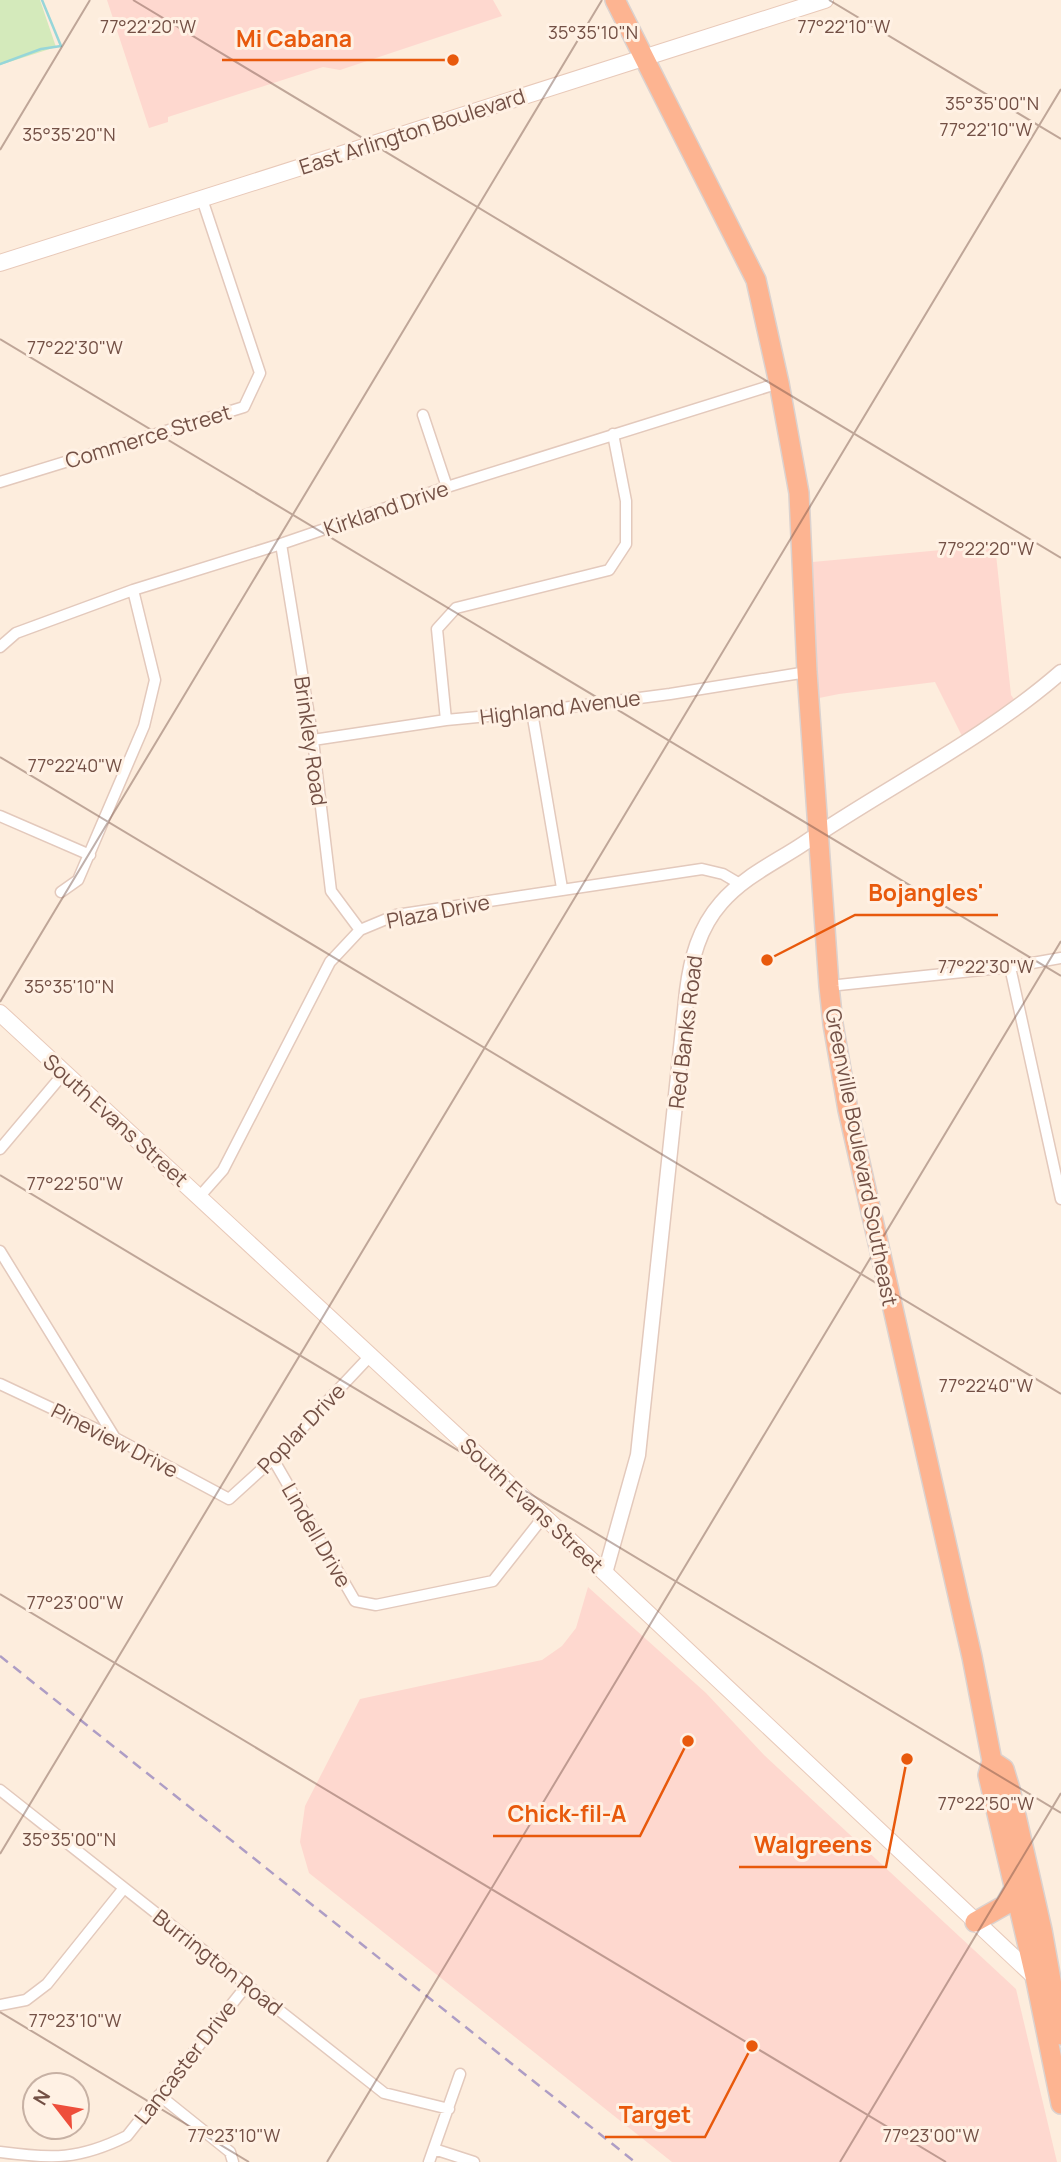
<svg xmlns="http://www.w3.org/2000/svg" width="1061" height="2162" font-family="Manrope,sans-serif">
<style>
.commercial{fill:#fed8cf}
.green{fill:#d4eabb}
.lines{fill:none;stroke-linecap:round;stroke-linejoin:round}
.stream{stroke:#97d6d9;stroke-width:2.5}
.minor-casing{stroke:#e3c9bc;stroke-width:13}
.tertiary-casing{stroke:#e3c9bc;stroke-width:17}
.secondary-casing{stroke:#e8c9b9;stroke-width:18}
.trunk-casing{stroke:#dbd2cf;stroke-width:22}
.minor{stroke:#fff;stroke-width:10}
.tertiary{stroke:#fff;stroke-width:14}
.secondary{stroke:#fff;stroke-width:16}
.trunk{stroke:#fdb491;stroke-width:19}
.rail{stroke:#ae9dc5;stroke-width:2.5;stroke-dasharray:10 7;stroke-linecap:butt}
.ticks{fill:none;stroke:#735045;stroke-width:2;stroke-opacity:0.45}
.labels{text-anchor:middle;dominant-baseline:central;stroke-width:6;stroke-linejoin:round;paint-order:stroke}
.street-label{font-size:21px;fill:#735045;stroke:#fff1e4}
.ticks-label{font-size:18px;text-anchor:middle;fill:#735045;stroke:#fff1e4;stroke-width:6;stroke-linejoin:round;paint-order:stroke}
.leader{fill:none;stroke:#e8590c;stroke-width:2.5}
.callout-dot{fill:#e8590c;stroke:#fff1e4;stroke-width:2.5}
.callout-label{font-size:23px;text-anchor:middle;font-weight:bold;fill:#e8590c;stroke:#fff1e4;stroke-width:6;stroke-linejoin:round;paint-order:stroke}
</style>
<rect width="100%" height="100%" fill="#fdeddd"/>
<!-- commercial -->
<path class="commercial" d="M 107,0 L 493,0 L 502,16 L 340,70 L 323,67 L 168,117 L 168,122 L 149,128 Z
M 995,545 L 1011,695 L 1018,705 L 965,742 L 935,682 L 839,694 L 809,700 L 802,563 Z
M 588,1587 L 706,1693 L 764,1755 L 1016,1989 L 1057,2162 L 672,2162 L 309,1873 L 300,1842 L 305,1806 L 360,1699 L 542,1660 L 562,1646 L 576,1628 Z"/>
<!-- green -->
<path class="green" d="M 0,0 L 40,0 L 56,47 L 0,65 Z"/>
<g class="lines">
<!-- stream -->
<path class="stream" d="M 0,64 L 41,49 L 61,46 L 42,0"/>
<defs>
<path id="minor" d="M 423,415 L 447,487
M 0,482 L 244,407 L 260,373 L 202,199
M 281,544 L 313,740 L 331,891 L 360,930
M 0,647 L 16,633 L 133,590 L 281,544 L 447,487 L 779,383
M 532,712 L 562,888
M 446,720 L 437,629 L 456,608 L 609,570 L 626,544 L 626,501 L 613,434
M 313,740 L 446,720 L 532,712 L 670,694 L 807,672
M 0,816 L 90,855
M 61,892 L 78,880 L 144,726 L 155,680 L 133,590
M 1010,967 L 1061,1199
M 829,986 L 1010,967 L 1061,958
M 0,1149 L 64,1073
M 200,1196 L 223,1170 L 330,962 L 360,930 L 396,915 L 702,869 L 723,874 L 740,884
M 0,1251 L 115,1438
M 0,1384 L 115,1438 L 229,1499 L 273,1459 L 371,1355
M 273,1459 L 355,1601 L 376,1605 L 493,1581 L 544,1516
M 0,1790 L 384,2093 L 449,2109
M 0,2005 L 26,2000 L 47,1984 L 124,1888
M 159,2095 L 230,2152 L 233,2162
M 434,2149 L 474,2162
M 0,2152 C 52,2159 79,2160 127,2136 L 247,1985
M 429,2162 L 460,2074"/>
<path id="tertiary" d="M 605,1573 L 638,1455 L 687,991 C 691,959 699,928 721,903 C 743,877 776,862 803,844 C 888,786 983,740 1061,672"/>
<path id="secondary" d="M 0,263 L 825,0
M 0,1013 L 605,1573 L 1038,1980"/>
<path id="trunk" d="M 615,0 L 756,280 L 779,383 L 799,493 L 807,672 L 829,986 L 833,1024 L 848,1110 L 972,1657 L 992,1761 L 988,1775 L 1035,1976 L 1061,2104
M 992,1761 L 1004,1769 L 1010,1789 L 1042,1930 L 1061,2035
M 975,1922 L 1005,1905 L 1014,1889"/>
</defs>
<!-- minor casing -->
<use href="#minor" class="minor-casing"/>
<!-- tertiary casing -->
<use href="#tertiary" class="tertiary-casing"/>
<!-- secondary casing -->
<use href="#secondary" class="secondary-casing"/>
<!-- trunk casing -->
<use href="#trunk" class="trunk-casing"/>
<!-- minor -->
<use href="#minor" class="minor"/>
<!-- tertiary -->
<use href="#tertiary" class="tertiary"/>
<!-- secondary -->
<use href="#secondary" class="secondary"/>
<!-- trunk -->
<use href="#trunk" class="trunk"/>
<!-- rail -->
<path class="rail" d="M 0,1656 L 635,2162"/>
</g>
<!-- ticks -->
<path class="ticks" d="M 133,0 L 1061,558M 829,0 L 1061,139M 0,150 L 90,0M 0,339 L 1061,976M 0,757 L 1061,1394M 0,1002 L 602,0M 0,1175 L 1061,1813M 0,1594 L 946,2162M 0,1854 L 1061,89M 0,2012 L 249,2162M 327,2162 L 1061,941M 840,2162 L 1061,1793"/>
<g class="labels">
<!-- street labels -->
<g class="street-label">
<text transform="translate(412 131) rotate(-18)">East Arlington Boulevard</text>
<text transform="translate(148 436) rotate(-17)">Commerce Street</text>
<text transform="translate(386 508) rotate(-19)">Kirkland Drive</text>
<text transform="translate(560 707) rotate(-7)">Highland Avenue</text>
<text transform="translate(311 741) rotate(82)">Brinkley Road</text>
<text transform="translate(438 911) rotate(-11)">Plaza Drive</text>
<text transform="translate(685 1032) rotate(-83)">Red Banks Road</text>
<text transform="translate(116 1120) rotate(42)">South Evans Street</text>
<text transform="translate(862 1157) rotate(79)">Greenville Boulevard Southeast</text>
<text transform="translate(301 1428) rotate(-46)">Poplar Drive</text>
<text transform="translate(115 1440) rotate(27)">Pineview Drive</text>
<text transform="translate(532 1505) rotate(43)">South Evans Street</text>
<text transform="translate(317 1535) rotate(60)">Lindell Drive</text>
<text transform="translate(218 1962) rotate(38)">Burrington Road</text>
<text transform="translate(185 2062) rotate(-52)">Lancaster Drive</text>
</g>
</g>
<g class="ticks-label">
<text x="148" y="33">77°22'20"W</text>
<text x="844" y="33">77°22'10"W</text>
<text x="593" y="39">35°35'10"N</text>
<text x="992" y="110">35°35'00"N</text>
<text x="986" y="136">77°22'10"W</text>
<text x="69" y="141">35°35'20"N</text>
<text x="75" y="354">77°22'30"W</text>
<text x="986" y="555">77°22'20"W</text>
<text x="75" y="772">77°22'40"W</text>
<text x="986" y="973">77°22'30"W</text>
<text x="69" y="993">35°35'10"N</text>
<text x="75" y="1190">77°22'50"W</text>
<text x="986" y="1392">77°22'40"W</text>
<text x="75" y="1609">77°23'00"W</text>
<text x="986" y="1810">77°22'50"W</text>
<text x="69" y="1846">35°35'00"N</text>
<text x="75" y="2027">77°23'10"W</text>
<text x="234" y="2142">77°23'10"W</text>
<text x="931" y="2142">77°23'00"W</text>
</g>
<!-- callouts -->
<path class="leader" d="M453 60L366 60H222M767 960L855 915H998M688 1741L640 1836H493M907 1759L886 1867H739M752 2046L705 2137H605"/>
<g class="callout-dot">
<circle cx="453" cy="60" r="7"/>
<circle cx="767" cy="960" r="7"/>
<circle cx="688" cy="1741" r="7"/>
<circle cx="907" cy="1759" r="7"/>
<circle cx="752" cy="2046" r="7"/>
</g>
<g class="callout-label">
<text x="294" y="47">Mi Cabana</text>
<text x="926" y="901">Bojangles'</text>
<text x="567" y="1822">Chick-fil-A</text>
<text x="813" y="1853">Walgreens</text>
<text x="655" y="2123">Target</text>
</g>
<!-- north arrow -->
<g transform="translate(56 2106) rotate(301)"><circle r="33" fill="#fff1e4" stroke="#c7b1a4" stroke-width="2"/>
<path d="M0-5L12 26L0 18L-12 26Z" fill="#ee4e3b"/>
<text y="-10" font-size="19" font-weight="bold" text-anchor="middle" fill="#735045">N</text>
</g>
</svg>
